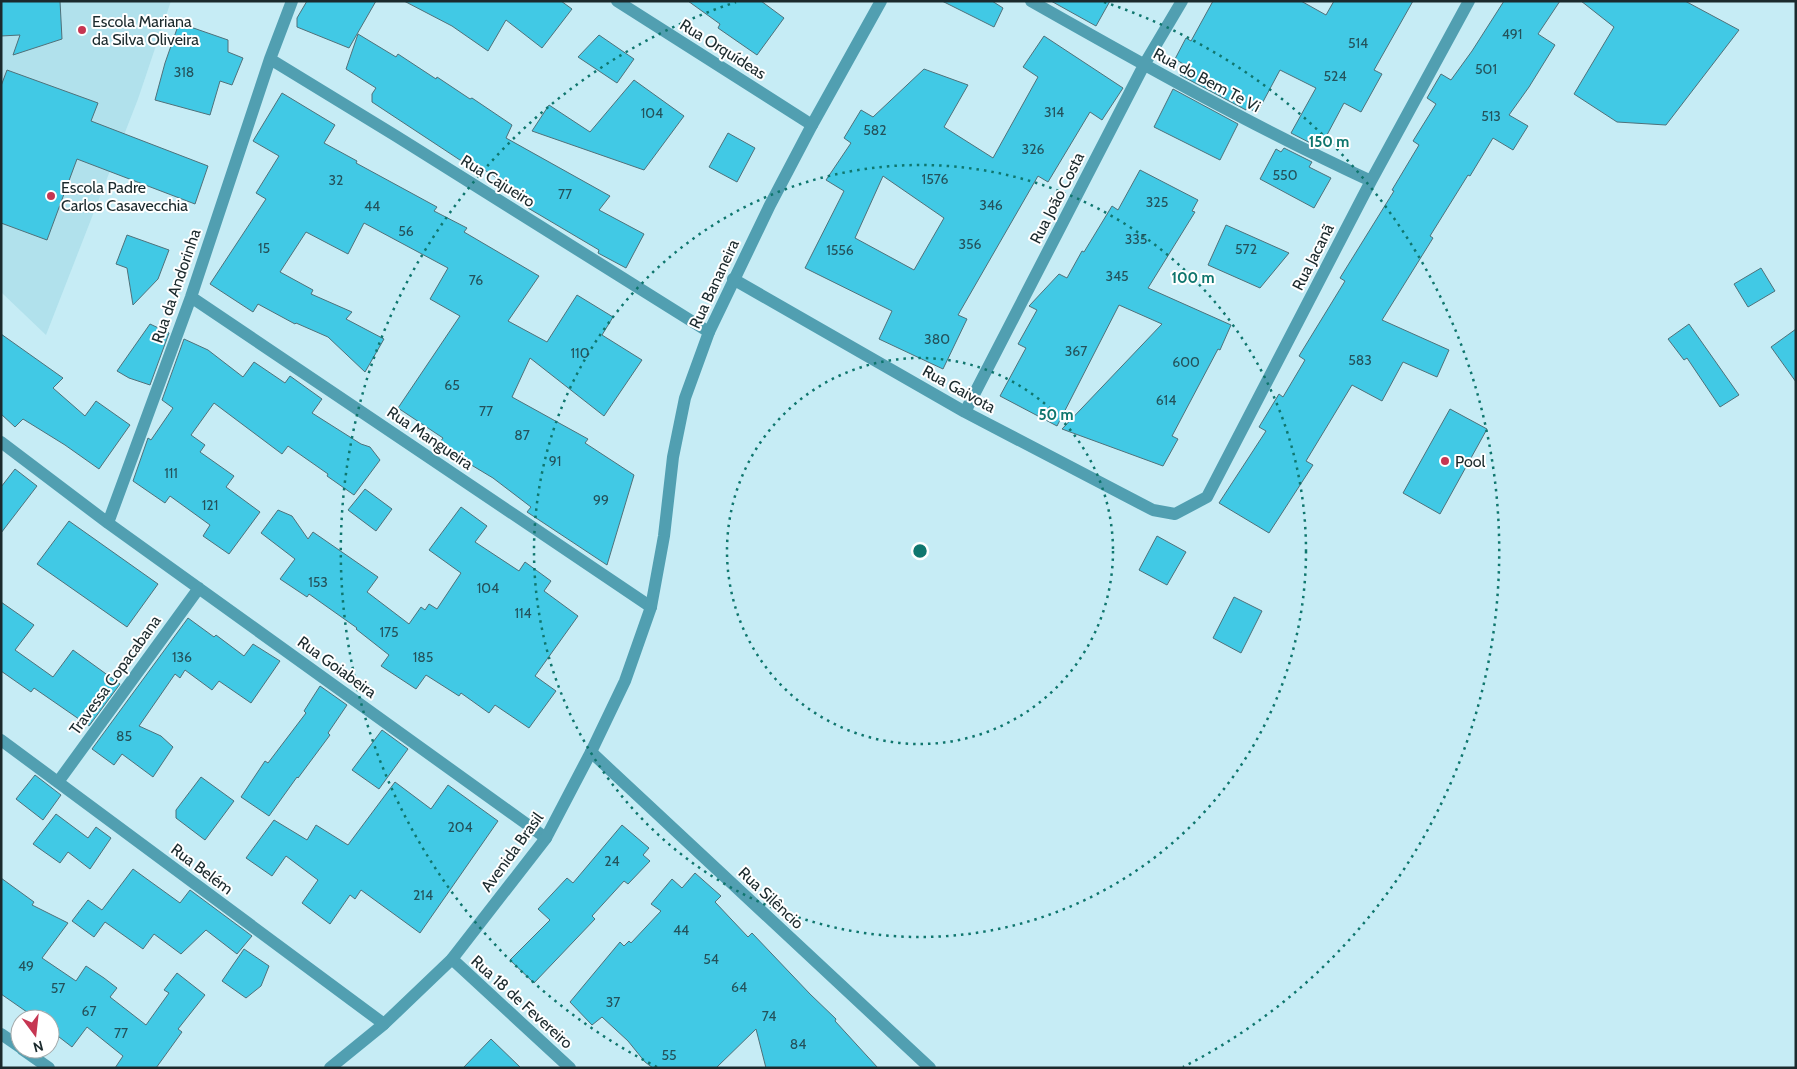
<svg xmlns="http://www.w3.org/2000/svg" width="1797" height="1069" font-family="Cabin,sans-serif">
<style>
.built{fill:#b1e1ec}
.building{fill:#41c9e5;stroke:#4f717a;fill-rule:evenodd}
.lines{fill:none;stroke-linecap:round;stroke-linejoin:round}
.minor{stroke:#519fb1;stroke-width:12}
.tertiary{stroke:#519fb1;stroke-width:12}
.ring{fill:none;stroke:#0f766e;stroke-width:2.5;stroke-dasharray:2.5 5}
.poi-dot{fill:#c63652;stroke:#fff;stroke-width:2}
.labels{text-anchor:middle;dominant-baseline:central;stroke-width:4;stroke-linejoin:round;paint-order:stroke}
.number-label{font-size:14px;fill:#24525b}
.poi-label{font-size:16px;fill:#1b2a2d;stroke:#fff;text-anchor:start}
.street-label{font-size:16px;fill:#1b2a2d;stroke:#fff}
.centre{fill:#0f766e;stroke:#fff;stroke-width:2.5}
.ring-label{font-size:15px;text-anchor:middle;font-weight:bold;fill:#0f766e;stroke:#fff;stroke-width:4;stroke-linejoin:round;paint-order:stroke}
</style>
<rect width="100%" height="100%" fill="#c6ecf5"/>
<!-- built -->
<path class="built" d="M 1,1 L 171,1 L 138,99 L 46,335 L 1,292 Z"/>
<!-- building -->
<path class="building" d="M 1,1 L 60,1 L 62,39 L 13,55 L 20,35 L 1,36 Z
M 307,1 L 376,1 L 349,48 L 297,27 L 297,18 Z
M 404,1 L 561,1 L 572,9 L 542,48 L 506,20 L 488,51 L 452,26 Z
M 688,1 L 761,1 L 784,18 L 757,55 L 718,28 L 720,24 Z
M 942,1 L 992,1 L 1003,8 L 994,27 Z
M 1051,1 L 1110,1 L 1096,26 Z
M 1213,1 L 1301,1 L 1326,15 L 1334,1 L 1413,1 L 1374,70 L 1382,74 L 1361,112 L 1344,103 L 1320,148 L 1291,133 L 1316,88 L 1280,70 L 1257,113 L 1247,107 L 1246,110 L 1180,75 L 1185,65 L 1175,59 L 1186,38 L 1191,41 Z
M 1504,1 L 1560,1 L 1538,34 L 1555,45 L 1529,87 L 1509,115 L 1528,126 L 1513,150 L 1493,138 L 1470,176 L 1468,175 L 1430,236 L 1433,238 L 1382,320 L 1449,350 L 1437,377 L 1403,362 L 1382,401 L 1352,385 L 1306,461 L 1313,465 L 1269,533 L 1219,503 L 1266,431 L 1259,427 L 1279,394 L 1283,397 L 1305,360 L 1299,356 L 1345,281 L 1340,278 L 1394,191 L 1392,190 L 1419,145 L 1413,141 L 1436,104 L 1427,98 L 1441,74 L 1451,80 L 1472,51 Z
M 1581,1 L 1685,1 L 1739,30 L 1666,125 L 1617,122 L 1574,94 L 1614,27 Z
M 179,23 L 228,40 L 228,52 L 243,58 L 232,85 L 220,81 L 210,115 L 155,100 L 165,63 Z
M 358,34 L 396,57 L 398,54 L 436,79 L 437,77 L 470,99 L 472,98 L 512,125 L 506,138 L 610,196 L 599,210 L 644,234 L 626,268 L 598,253 L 599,250 L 528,208 L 531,200 L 469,160 L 466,164 L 372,102 L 372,94 L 376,88 L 346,69 Z
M 599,35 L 634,59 L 617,83 L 578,57 Z
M 1044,36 L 1123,88 L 1102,120 L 1090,112 L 1048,182 L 1038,176 L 958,315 L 967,319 L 943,369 L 879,339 L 892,311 L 805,268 L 844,191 L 826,180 L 851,143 L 844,138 L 861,110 L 873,117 L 924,69 L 968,85 L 944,127 L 993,158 L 1038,77 L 1023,67 ZM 883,176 L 944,218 L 914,270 L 855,238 Z
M 7,70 L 98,103 L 91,121 L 208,166 L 195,204 L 77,159 L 47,240 L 1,223 L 1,86 Z
M 634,80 L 684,116 L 644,170 L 532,131 L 549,105 L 590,132 Z
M 1173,89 L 1238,124 L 1220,160 L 1154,127 Z
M 282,93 L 335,125 L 324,143 L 357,161 L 356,163 L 437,207 L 434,211 L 467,228 L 464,232 L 539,276 L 508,321 L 547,342 L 577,295 L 613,317 L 602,335 L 642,360 L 604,416 L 530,358 L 512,397 L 588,439 L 585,443 L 634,475 L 607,565 L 527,512 L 531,507 L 493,478 L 438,445 L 443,438 L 398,408 L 460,316 L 430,299 L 448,268 L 364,223 L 348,254 L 306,232 L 280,272 L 313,290 L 311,294 L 352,312 L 346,319 L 384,339 L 365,372 L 328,337 L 296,323 L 295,324 L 258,304 L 253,312 L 210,284 L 266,199 L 256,193 L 279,156 L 253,141 Z
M 728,133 L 755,148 L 737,182 L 709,167 Z
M 1284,148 L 1312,162 L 1309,167 L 1331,178 L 1314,208 L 1260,179 L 1276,149 L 1281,152 Z
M 1140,170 L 1198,200 L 1192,211 L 1195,212 L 1148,288 L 1231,325 L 1220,350 L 1218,349 L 1172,436 L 1178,439 L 1163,466 L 1062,429 L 1162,324 L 1119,305 L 1057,426 L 1000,396 L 1026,348 L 1018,344 L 1037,310 L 1029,306 L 1030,305 L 1059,274 L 1067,278 L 1082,251 L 1084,252 L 1112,206 L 1118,210 Z
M 1226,225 L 1289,253 L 1260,288 L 1208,265 Z
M 127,235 L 169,250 L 158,279 L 133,305 L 127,268 L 116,264 Z
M 1761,268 L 1775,291 L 1748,307 L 1734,284 Z
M 150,324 L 169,333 L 150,385 L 129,378 L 117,371 Z
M 1689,324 L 1739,395 L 1720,407 L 1687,358 L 1684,360 L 1668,339 Z
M 1796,329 L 1796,382 L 1771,347 Z
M 1,334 L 63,378 L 53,388 L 85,416 L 96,401 L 130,425 L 99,469 L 65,445 L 23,419 L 15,427 L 1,414 Z
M 184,339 L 208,350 L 243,377 L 254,362 L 285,383 L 290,376 L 322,399 L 312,413 L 361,444 L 370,447 L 380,460 L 354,495 L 327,476 L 328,474 L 288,446 L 282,454 L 214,403 L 191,435 L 205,445 L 200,452 L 234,476 L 226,487 L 260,512 L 229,554 L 203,536 L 210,525 L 170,496 L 165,503 L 133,481 L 148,438 L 151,440 L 173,408 L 162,400 Z
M 1450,409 L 1487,429 L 1440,514 L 1403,493 Z
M 15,469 L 37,486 L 1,533 L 1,487 Z
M 365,489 L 392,509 L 376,531 L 348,510 Z
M 461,507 L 487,526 L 475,542 L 519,571 L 525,562 L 551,581 L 544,591 L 578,616 L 535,676 L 556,691 L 529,728 L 495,705 L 489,713 L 461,693 L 459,696 L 426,675 L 416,689 L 381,666 L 389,655 L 356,629 L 357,628 L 309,594 L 307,597 L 280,579 L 295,559 L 261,533 L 278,510 L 292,516 L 308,539 L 313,532 L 378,577 L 367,592 L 409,624 L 421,607 L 425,610 L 429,604 L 437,609 L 461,573 L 429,550 Z
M 69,521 L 158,584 L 127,627 L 37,564 Z
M 1157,536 L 1186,552 L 1167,585 L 1139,570 Z
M 1234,597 L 1262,611 L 1241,653 L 1213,638 Z
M 1,602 L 34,625 L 15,650 L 53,677 L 73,650 L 120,684 L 89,726 L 34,688 L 31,692 L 1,671 Z
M 188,618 L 214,637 L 216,635 L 244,656 L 253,644 L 280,661 L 251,703 L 219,681 L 212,690 L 185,670 L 180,678 L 175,674 L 139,726 L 161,736 L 173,747 L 153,777 L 122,754 L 114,765 L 92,749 Z
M 320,686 L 347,705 L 328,733 L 330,735 L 298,778 L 297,777 L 269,816 L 241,797 L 265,761 L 268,763 L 306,713 L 304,711 Z
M 382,730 L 408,749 L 379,789 L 352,770 Z
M 35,775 L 61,795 L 43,820 L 16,799 Z
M 201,777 L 234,801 L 205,840 L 176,818 L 176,810 Z
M 395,782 L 431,809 L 448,785 L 498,821 L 420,933 L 361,890 L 355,899 L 350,895 L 330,924 L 302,903 L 318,880 L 286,856 L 272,876 L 246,858 L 274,820 L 307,840 L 316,825 L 348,845 Z
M 56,814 L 88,838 L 96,827 L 111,838 L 90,869 L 68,852 L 60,863 L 33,844 Z
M 622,825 L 649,848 L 643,855 L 650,861 L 628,884 L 624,881 L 592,916 L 595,919 L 534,983 L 510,960 L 550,920 L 538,909 L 567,878 L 573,883 Z
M 133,869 L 180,903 L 190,890 L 252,936 L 237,954 L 206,930 L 181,954 L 154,934 L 143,949 L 105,922 L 94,937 L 72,921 L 88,900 L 102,910 Z
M 695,873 L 721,896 L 715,902 L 748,937 L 752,933 L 810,994 L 836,1019 L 835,1021 L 878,1068 L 766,1068 L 756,1029 L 716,1068 L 653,1068 L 645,1062 L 628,1041 L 602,1017 L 592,1025 L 570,1002 L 620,942 L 624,946 L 629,941 L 631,943 L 661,911 L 651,904 L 672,879 L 682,888 Z
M 1,878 L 34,902 L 32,905 L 68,923 L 42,958 L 76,981 L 86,966 L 104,978 L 117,988 L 110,997 L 146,1025 L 169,993 L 164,990 L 177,973 L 205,995 L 178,1029 L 182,1032 L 156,1068 L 115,1068 L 123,1056 L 87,1027 L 72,1047 L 50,1030 L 50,1019 L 37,1019 L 1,994 Z
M 244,949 L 269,966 L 261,986 L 246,998 L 222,981 Z
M 491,1039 L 521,1068 L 463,1068 Z"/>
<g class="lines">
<!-- minor -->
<path class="minor" d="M 617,1 L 812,125
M 1031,1 C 1142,64 1254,127 1371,181
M 270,59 L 396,136 L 709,332
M 733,279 L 965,412 L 1153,510 L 1175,514 L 1207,497 L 1371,181 L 1469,1
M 191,297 L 651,607
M 965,412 L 1144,65 L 1182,1
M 1,442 L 108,523 L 546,838
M 108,523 L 191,297 L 270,59 L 292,1
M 1,740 L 384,1024
M 591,752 L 930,1068
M 58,782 L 199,588
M 452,959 L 570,1068
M 1,1034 L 20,1047
M 22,1049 L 49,1068"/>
<!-- tertiary -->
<path class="tertiary" d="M 330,1068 L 384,1024 L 452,959 L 546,838 L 591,752 L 625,681 L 651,607 L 664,536 L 673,457 L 685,398 L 709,332 L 770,205 L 812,125 L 881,1"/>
</g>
<!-- distance rings -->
<g class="ring">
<circle cx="920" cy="551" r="193"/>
<circle cx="920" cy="551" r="386"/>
<path d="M657 1067A579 579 0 0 1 736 2M1104 2A579 579 0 0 1 1183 1067"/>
</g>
<!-- markers -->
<g class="poi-dot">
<circle cx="82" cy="30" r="5"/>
<circle cx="51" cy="196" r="5"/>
<circle cx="1445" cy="461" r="5"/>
</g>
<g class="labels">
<!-- number labels -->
<g class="number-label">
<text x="1512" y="34">491</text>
<text x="1358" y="43">514</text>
<text x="1486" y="69">501</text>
<text x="184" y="72">318</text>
<text x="1335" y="76">524</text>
<text x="1054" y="112">314</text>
<text x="652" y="113">104</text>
<text x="1491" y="116">513</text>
<text x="875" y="130">582</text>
<text x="1033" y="149">326</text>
<text x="1285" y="175">550</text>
<text x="935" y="179">1576</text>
<text x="336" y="180">32</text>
<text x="565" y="194">77</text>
<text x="1157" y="202">325</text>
<text x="991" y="205">346</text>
<text x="372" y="206">44</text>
<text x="406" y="231">56</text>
<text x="1136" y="239">335</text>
<text x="970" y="244">356</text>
<text x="264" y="248">15</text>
<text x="1246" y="249">572</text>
<text x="840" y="250">1556</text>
<text x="1117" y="276">345</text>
<text x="476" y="280">76</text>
<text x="937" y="339">380</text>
<text x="1076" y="351">367</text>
<text x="580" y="353">110</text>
<text x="1360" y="360">583</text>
<text x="1186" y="362">600</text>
<text x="452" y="385">65</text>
<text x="1166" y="400">614</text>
<text x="486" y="411">77</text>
<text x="522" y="435">87</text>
<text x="555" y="461">91</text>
<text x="171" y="473">111</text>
<text x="601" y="500">99</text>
<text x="210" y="505">121</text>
<text x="318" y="582">153</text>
<text x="488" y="588">104</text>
<text x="523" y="613">114</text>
<text x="389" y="632">175</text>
<text x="182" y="657">136</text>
<text x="423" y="657">185</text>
<text x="124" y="736">85</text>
<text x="460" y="827">204</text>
<text x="612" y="861">24</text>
<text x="423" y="895">214</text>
<text x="681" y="930">44</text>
<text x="711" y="959">54</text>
<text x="26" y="966">49</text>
<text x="739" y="987">64</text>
<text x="58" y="988">57</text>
<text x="613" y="1002">37</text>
<text x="89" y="1011">67</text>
<text x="769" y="1016">74</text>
<text x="121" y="1033">77</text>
<text x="798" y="1044">84</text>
<text x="669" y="1055">55</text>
</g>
<!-- poi labels -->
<g class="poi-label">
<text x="92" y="21">Escola Mariana<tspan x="92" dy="18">da Silva Oliveira</tspan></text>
<text x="61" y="187">Escola Padre<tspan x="61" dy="18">Carlos Casavecchia</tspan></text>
<text x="1455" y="461">Pool</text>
</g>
<!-- street labels -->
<g class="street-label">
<text transform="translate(723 49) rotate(32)">Rua Orquídeas</text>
<text transform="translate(1207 80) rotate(28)">Rua do Bem Te Vi</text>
<text transform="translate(498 181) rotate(32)">Rua Cajueiro</text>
<text transform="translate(1057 198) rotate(-63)">Rua João Costa</text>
<text transform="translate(1313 257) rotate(-63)">Rua Jacanã</text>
<text transform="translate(714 284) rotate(-65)">Rua Bananeira</text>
<text transform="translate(176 286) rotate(-71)">Rua da Andorinha</text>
<text transform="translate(959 389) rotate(29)">Rua Gaivota</text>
<text transform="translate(430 438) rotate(34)">Rua Mangueira</text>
<text transform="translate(337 667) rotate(36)">Rua Goiabeira</text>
<text transform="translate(115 675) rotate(-54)">Travessa Copacabana</text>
<text transform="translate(512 852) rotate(-54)">Avenida Brasil</text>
<text transform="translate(202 869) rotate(37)">Rua Belém</text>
<text transform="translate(771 898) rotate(43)">Rua Silêncio</text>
<text transform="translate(522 1002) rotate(42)">Rua 18 de Fevereiro</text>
</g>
</g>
<circle cx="920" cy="551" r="8" class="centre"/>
<g class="ring-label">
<text x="1329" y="147">150 m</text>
<text x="1193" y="283">100 m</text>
<text x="1056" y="420">50 m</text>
</g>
<!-- border -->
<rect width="1797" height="1069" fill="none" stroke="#1b2a2d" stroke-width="5"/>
<!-- north arrow -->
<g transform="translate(35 1034) rotate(165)"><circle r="24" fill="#ffffff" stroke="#a4aaab"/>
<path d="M0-4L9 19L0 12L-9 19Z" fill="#c63652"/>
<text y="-8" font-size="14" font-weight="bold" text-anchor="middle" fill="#1b2a2d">N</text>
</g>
</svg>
